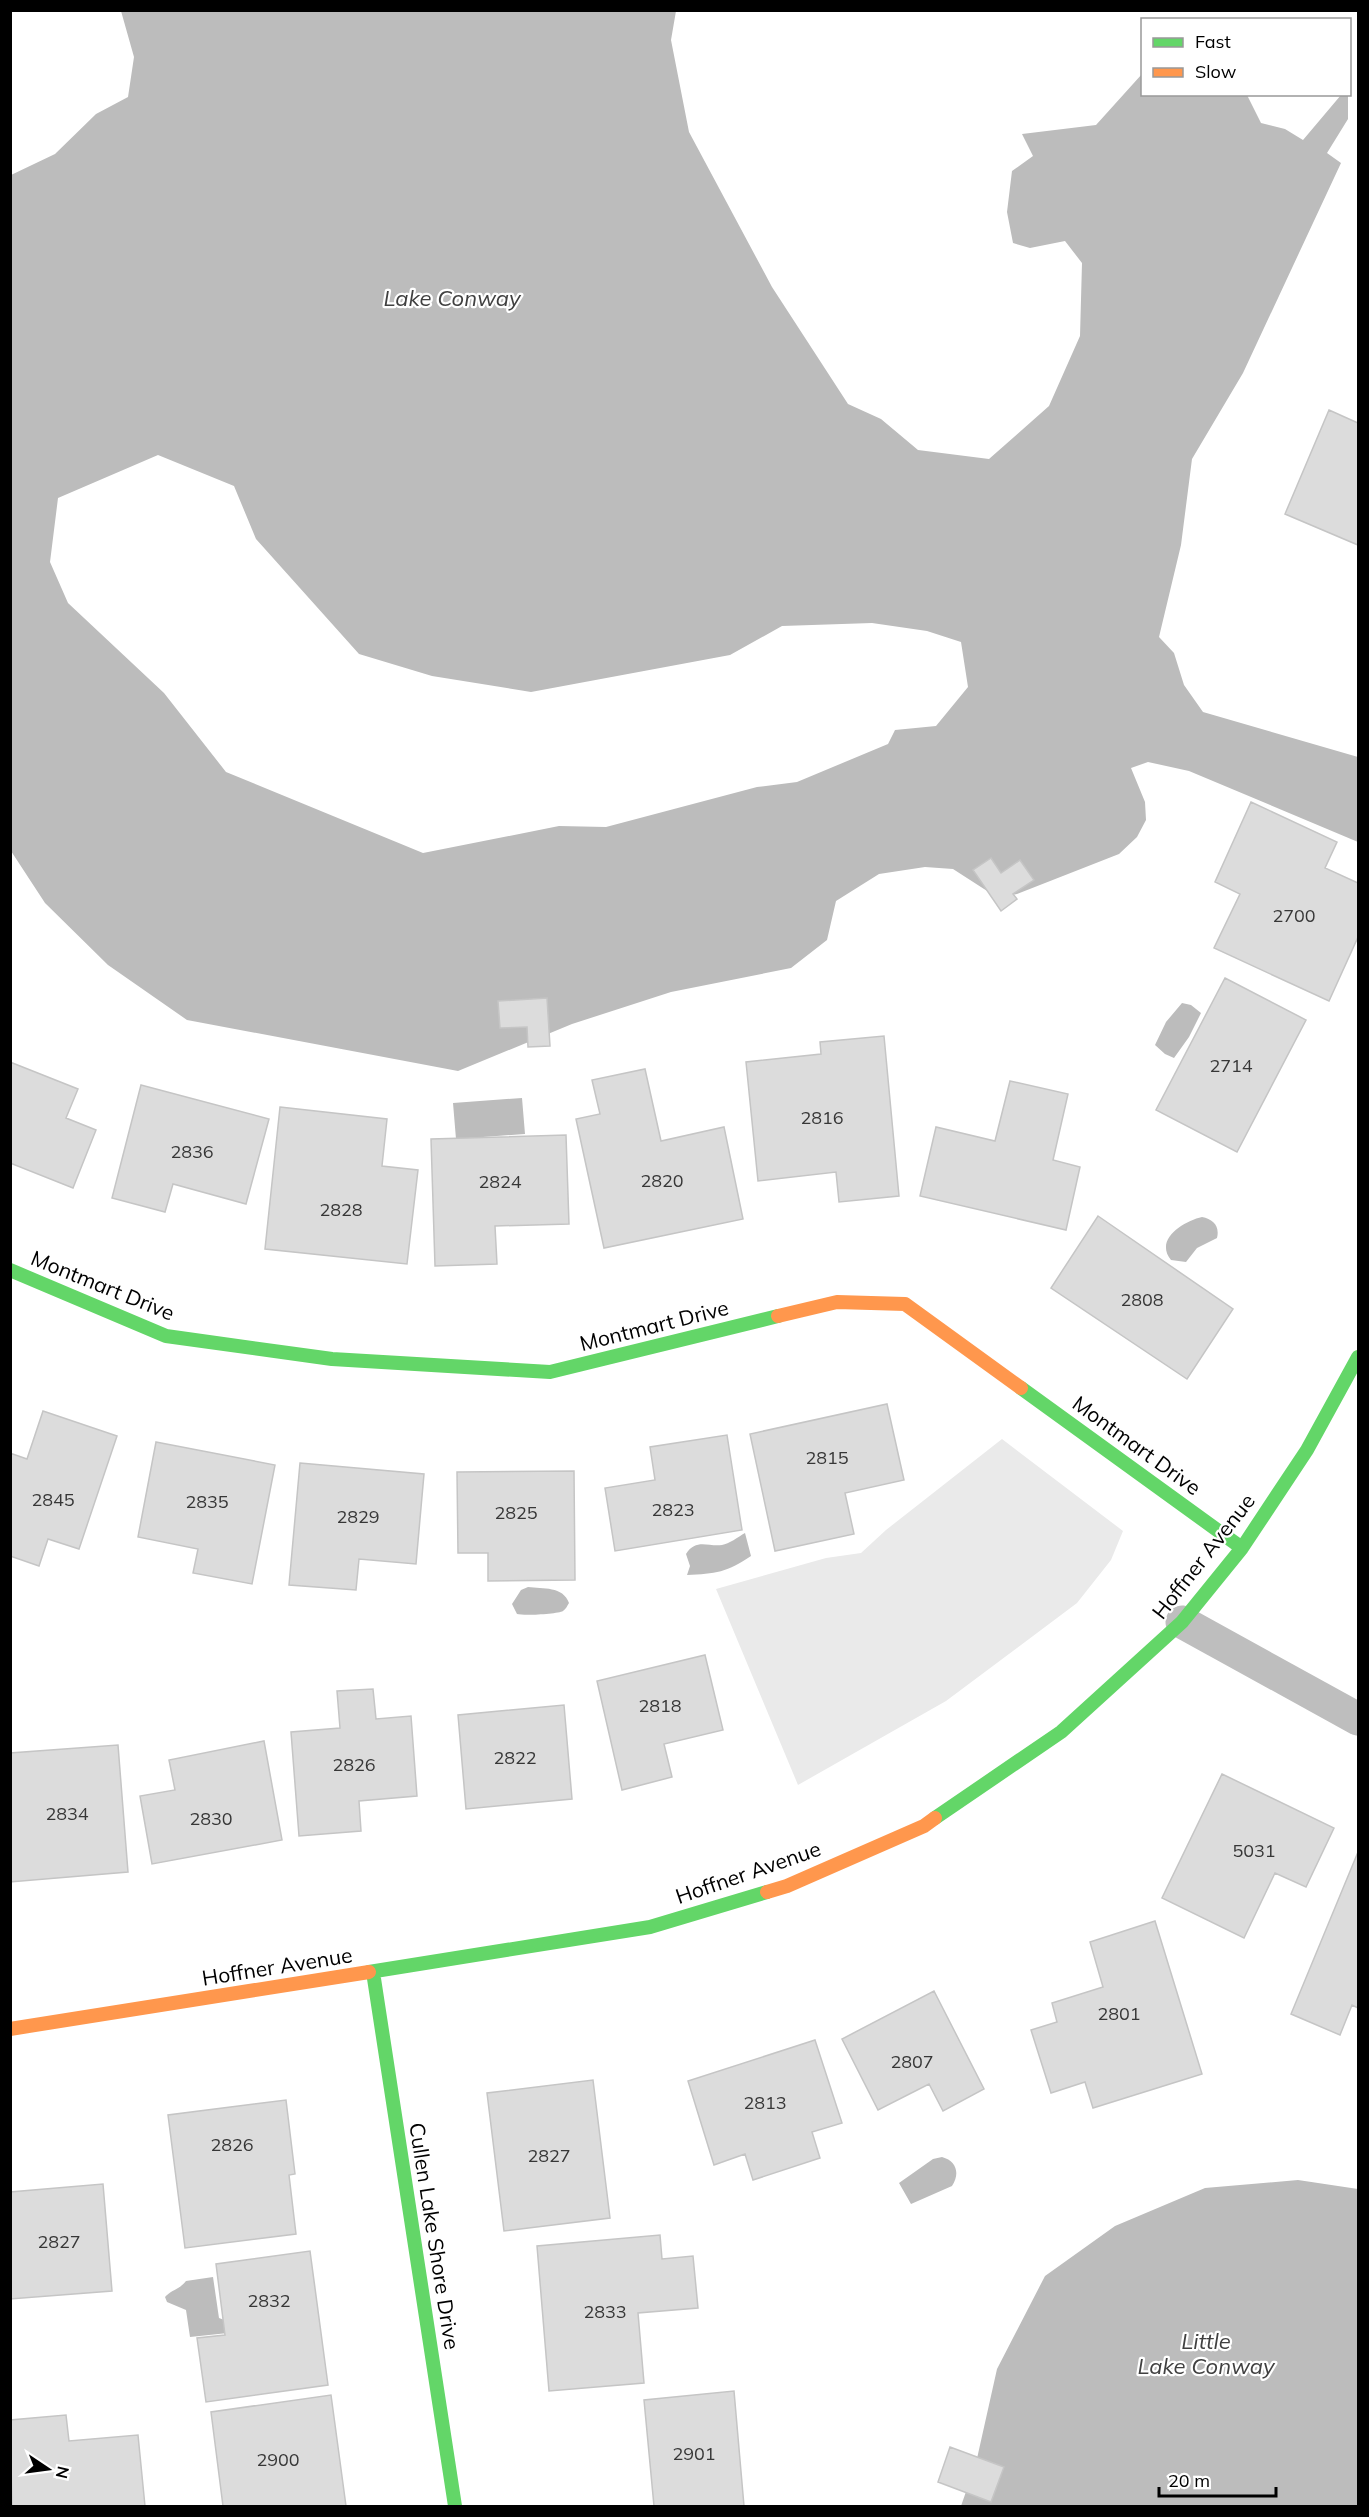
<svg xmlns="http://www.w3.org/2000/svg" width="1369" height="2517" font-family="Mulish,sans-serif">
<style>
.green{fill:#eaeaea}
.water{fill:#bcbcbc;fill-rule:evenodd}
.building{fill:#dcdcdc;stroke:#c5c5c5;stroke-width:1.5}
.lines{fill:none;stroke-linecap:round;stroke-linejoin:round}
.street{stroke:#bebebe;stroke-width:33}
.fast{stroke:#63d668;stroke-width:14}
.slow{stroke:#ff974d;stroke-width:14}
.labels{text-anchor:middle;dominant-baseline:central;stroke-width:4.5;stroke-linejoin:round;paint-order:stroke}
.number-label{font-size:18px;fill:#373737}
.street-label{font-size:21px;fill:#000;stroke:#fff}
.water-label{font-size:22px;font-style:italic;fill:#404040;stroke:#fff}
</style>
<rect width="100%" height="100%" fill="#fff"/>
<!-- green -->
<path class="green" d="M 1002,1439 L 1123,1531 L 1111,1560 L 1077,1603 L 946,1701 L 798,1785 L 716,1589 L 826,1558 L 861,1553 L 886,1530 Z"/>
<!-- water -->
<path class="water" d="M 121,11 L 676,11 L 671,40 L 689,132 L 772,287 L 848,404 L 881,419 L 918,450 L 989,459 L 1049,406 L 1080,336 L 1082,263 L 1065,241 L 1030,248 L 1013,243 L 1007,212 L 1012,171 L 1033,156 L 1022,134 L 1096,125 L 1142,74 L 1142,94 L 1247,95 L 1261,123 L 1285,129 L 1303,140 L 1341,95 L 1348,95 L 1348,119 L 1327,153 L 1341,163 L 1243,373 L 1192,459 L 1181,545 L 1159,637 L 1174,653 L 1184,685 L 1203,712 L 1358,757 L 1358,842 L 1189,771 L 1148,762 L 1131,768 L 1145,802 L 1146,820 L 1137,837 L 1119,854 L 1017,894 L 998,898 L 953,869 L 925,867 L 879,874 L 836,901 L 827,940 L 791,968 L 671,992 L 572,1024 L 458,1071 L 187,1020 L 108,965 L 45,903 L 11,851 L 11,175 L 55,154 L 96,114 L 128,97 L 134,57 ZM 158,455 L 234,486 L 256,539 L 359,654 L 432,676 L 531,692 L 730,655 L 782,626 L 872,623 L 927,631 L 961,642 L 968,687 L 936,726 L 895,730 L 888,744 L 797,782 L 757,787 L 606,827 L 559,826 L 423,853 L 226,772 L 164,693 L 68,603 L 50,562 L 58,498 Z
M 1182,1003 L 1191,1005 L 1201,1013 L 1189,1037 L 1174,1058 L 1165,1054 L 1155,1045 L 1166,1022 Z
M 522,1098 L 525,1134 L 456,1139 L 453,1103 Z
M 1202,1217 C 1213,1219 1220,1226 1217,1238 L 1197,1248 L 1186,1262 L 1171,1260 C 1154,1239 1184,1221 1202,1217 Z
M 745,1533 L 751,1556 C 728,1572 715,1574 687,1575 L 690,1566 L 686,1554 C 696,1538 708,1547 722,1545 C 729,1544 738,1537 745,1533 Z
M 528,1587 C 543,1589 563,1586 569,1603 C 567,1606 566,1609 563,1611 C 558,1614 524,1616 517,1614 L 512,1604 L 521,1590 Z
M 942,2157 C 957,2161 960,2174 952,2186 L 911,2204 L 899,2183 L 933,2159 Z
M 1298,2180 L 1358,2189 L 1358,2506 L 961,2506 L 976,2463 L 997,2369 L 1045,2276 L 1115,2226 L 1205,2188 Z
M 213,2277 L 219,2318 L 227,2321 L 228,2333 L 190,2337 L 186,2310 L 167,2302 L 165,2297 C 171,2290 179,2290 186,2281 Z"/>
<!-- building -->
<path class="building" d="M 1329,410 L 1358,423 L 1358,545 L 1285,514 Z
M 1251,802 L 1337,842 L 1325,868 L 1358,883 L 1358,937 L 1329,1001 L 1214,948 L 1240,894 L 1215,882 Z
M 991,858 L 1001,873 L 1020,860 L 1034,880 L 1013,894 L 1017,899 L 1001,911 L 973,870 Z
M 1225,978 L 1306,1020 L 1237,1152 L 1156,1110 Z
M 547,998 L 550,1046 L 528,1047 L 527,1027 L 500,1028 L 498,1001 Z
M 884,1036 L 899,1196 L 839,1202 L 836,1172 L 758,1181 L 746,1062 L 821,1054 L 820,1042 Z
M 10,1062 L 78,1089 L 66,1118 L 96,1130 L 73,1188 L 10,1163 Z
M 645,1069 L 661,1141 L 724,1127 L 743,1219 L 604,1248 L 576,1119 L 600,1114 L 592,1080 Z
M 1010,1081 L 1068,1094 L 1053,1160 L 1080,1167 L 1066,1230 L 920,1196 L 936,1127 L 995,1141 Z
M 141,1085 L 269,1119 L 246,1204 L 173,1184 L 165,1212 L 112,1198 Z
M 280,1107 L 387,1119 L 382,1166 L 418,1170 L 407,1264 L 265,1249 Z
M 566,1135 L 569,1224 L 495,1226 L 497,1264 L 435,1266 L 431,1139 Z
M 1098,1216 L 1233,1309 L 1187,1379 L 1051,1288 Z
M 887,1404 L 904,1480 L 845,1493 L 854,1534 L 775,1551 L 750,1434 Z
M 43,1411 L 117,1436 L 79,1549 L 48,1539 L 39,1566 L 10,1556 L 10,1453 L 27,1459 Z
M 727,1435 L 742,1530 L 615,1551 L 605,1488 L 655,1480 L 650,1447 Z
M 156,1442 L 275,1465 L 252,1584 L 193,1573 L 198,1549 L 138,1537 Z
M 300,1463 L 424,1474 L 416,1564 L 359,1559 L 356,1590 L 289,1585 Z
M 574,1471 L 575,1580 L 488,1581 L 488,1553 L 458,1553 L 457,1472 Z
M 705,1655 L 723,1730 L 664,1744 L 672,1777 L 622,1790 L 597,1681 Z
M 373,1689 L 376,1719 L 411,1716 L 417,1796 L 359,1801 L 361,1831 L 299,1836 L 291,1732 L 340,1728 L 337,1691 Z
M 564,1705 L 572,1799 L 466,1809 L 458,1715 Z
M 264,1741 L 282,1840 L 152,1864 L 140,1796 L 175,1790 L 169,1760 Z
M 118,1745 L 128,1872 L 10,1882 L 10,1753 Z
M 1222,1774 L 1334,1828 L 1306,1887 L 1275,1873 L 1244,1938 L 1162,1898 Z
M 1358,1852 L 1358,2008 L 1352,2005 L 1340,2035 L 1291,2014 Z
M 1155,1921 L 1202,2074 L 1093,2108 L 1085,2082 L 1051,2093 L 1031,2030 L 1057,2022 L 1052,2003 L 1103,1987 L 1090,1942 Z
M 934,1991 L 984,2089 L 943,2111 L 929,2084 L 878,2110 L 842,2039 Z
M 815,2040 L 842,2123 L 812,2132 L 820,2158 L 753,2180 L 745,2154 L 714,2165 L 688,2081 Z
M 593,2080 L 610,2218 L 504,2231 L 487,2093 Z
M 286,2100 L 295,2174 L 289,2175 L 296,2234 L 185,2248 L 168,2115 Z
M 103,2184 L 112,2291 L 10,2299 L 10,2192 Z
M 660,2235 L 662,2259 L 693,2256 L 698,2308 L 638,2313 L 644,2383 L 549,2391 L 537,2246 Z
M 310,2251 L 328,2385 L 206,2402 L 197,2338 L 225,2335 L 216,2264 Z
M 734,2391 L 744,2506 L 654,2506 L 644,2400 Z
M 331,2395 L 346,2506 L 223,2506 L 211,2412 Z
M 66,2415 L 69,2441 L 138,2435 L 145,2506 L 12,2506 L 10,2420 Z
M 950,2447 L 1004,2467 L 991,2502 L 938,2482 Z"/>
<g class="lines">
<!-- street -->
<path class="street" d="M 1182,1622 L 1358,1719"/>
<!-- fast -->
<path class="fast" d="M 10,1270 L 166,1336 L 332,1359 L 550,1372 L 778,1316
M 1021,1388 L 1242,1548
M 935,1818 L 1061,1732 L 1182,1622 L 1242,1548 L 1307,1450 L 1358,1357
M 369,1972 L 650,1927 L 767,1892
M 373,1972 L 455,2506"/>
<!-- slow -->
<path class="slow" d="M 778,1316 L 837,1302 L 905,1304 L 1021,1388
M 767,1892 L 787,1886 L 924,1826 L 935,1818
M 10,2029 L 369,1972"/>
</g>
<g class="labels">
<!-- number labels -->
<g class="number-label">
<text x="1294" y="915">2700</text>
<text x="1231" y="1065">2714</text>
<text x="822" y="1117">2816</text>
<text x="192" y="1151">2836</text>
<text x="662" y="1180">2820</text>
<text x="500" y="1181">2824</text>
<text x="341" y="1209">2828</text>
<text x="1142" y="1299">2808</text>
<text x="827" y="1457">2815</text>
<text x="53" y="1499">2845</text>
<text x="207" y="1501">2835</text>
<text x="673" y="1509">2823</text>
<text x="516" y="1512">2825</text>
<text x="358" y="1516">2829</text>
<text x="660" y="1705">2818</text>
<text x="515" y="1757">2822</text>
<text x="354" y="1764">2826</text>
<text x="67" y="1813">2834</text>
<text x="211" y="1818">2830</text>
<text x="1254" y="1850">5031</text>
<text x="1119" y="2013">2801</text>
<text x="912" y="2061">2807</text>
<text x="765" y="2102">2813</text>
<text x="232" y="2144">2826</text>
<text x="549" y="2155">2827</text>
<text x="59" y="2241">2827</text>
<text x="269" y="2300">2832</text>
<text x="605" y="2311">2833</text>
<text x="694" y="2453">2901</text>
<text x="278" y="2459">2900</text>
</g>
<!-- street labels -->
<g class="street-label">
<text transform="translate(103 1285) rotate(22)">Montmart Drive</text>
<text transform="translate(654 1325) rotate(-14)">Montmart Drive</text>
<text transform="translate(1137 1445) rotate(36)">Montmart Drive</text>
<text transform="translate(1203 1556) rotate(-52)">Hoffner Avenue</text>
<text transform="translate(748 1872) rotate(-19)">Hoffner Avenue</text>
<text transform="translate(277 1966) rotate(-9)">Hoffner Avenue</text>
<text transform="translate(435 2236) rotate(81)">Cullen Lake Shore Drive</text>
</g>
<!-- water labels -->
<g class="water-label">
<text x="452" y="298">Lake Conway</text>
<text x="1206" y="2341">Little<tspan x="1206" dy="25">Lake Conway</tspan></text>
</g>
</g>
<!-- border -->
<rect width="1369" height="2517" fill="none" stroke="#000000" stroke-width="24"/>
<!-- legend -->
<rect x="1141" y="18" width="210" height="78" fill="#ffffff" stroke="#999999" stroke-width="1.5"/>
<rect x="1153" y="38" width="30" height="9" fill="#63d668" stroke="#999999" stroke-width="1.5"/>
<text x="1195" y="48" font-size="18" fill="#000000">Fast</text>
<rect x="1153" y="68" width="30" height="9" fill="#ff974d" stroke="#999999" stroke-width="1.5"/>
<text x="1195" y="78" font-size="18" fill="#000000">Slow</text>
<!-- north arrow -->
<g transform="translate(48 2469) rotate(103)" stroke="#ffffff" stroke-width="4.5" paint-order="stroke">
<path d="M0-4.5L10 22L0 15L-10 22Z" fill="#000000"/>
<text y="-9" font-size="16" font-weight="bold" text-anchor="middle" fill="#000000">N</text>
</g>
<!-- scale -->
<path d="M1159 2487v9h117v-9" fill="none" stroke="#000000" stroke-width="3"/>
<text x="1168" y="2487" font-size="18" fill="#000000" stroke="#ffffff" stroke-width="4.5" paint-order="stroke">20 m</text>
</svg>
